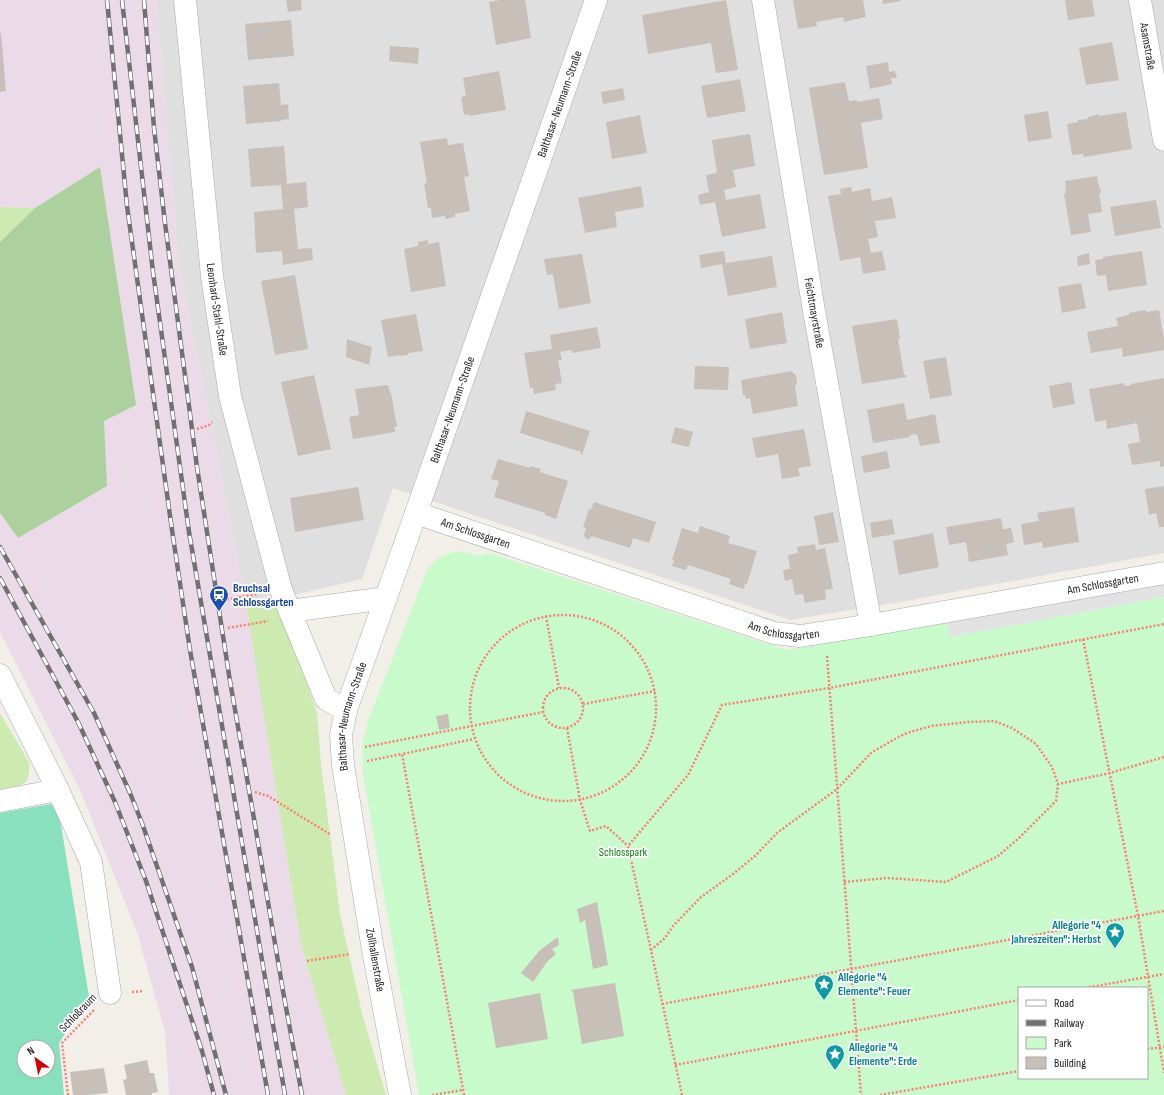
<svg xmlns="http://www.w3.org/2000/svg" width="1164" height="1095" font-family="'Sofia Sans Condensed',sans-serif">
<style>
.residential{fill:#e0dfdf}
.industrial{fill:#ebdbe8}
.grass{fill:#cdebb0}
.forest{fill:#add19e}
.park{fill:#c8facc;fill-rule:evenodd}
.pitch{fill:#88e0be;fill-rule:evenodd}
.parking{fill:#e2e2e2}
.building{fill:#c7bfb8}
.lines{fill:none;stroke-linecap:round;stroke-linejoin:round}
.minor-casing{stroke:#a9a9a9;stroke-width:23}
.path{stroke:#fa8072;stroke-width:2.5;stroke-dasharray:2 2;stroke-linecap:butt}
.minor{stroke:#fff;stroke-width:22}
.rail-casing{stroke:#707070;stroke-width:4.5}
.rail{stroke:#fff;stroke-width:3;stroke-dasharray:9;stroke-linecap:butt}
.labels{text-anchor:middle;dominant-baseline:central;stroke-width:3.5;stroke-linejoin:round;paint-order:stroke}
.street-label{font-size:12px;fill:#222;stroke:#fff}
.transit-label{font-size:12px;font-weight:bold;fill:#164399;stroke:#fff;text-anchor:start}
.park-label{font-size:12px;fill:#0c8416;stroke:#fff}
.culture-label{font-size:12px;font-weight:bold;fill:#0d838f;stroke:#fff;text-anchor:start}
</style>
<rect width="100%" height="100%" fill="#f2efe9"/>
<!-- residential -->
<path class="residential" d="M 156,0 L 1164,0 L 1164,553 L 900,602 L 790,620 L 393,488 L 362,579 L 307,592 L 246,604 L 219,464 L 179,266 Z"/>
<!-- industrial -->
<path class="industrial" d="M 0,0 L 156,0 L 179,266 L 219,464 L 251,630 L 301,945 L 346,1095 L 169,1095 L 165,1032 L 138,935 L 81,792 L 0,632 L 0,513 L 18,538 L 104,421 L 100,167 L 35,208 L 0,207 Z"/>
<!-- grass -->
<path class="grass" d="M 0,207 L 35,208 L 0,242 Z
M 278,598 L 317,712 L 321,764 L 340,914 L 362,1013 L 386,1095 L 346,1095 L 301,945 L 246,604 Z
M 0,713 L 29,762 C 31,788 20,786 0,791 Z"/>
<!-- forest -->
<path class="forest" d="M 100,167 L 136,405 L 104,421 L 107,486 L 18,538 L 0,513 L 0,242 L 35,208 Z"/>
<!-- park -->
<path class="park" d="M 459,551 L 480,556 L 490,553 L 787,650 L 947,623 L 950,637 L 1164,597 L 1164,1095 L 419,1095 L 363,774 L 362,744 L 369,718 L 428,568 L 441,556 ZM 1019,988 L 1147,988 L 1147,1078 L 1019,1078 Z"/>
<!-- pitch -->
<path class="pitch" d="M 51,804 L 60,819 L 89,997 L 59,1043 L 64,1095 L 0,1095 L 0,813 ZM 24,1047 L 48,1047 L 48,1071 L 24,1071 Z"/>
<!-- parking -->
<path class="parking" d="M 1164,582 L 1164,597 L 950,637 L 947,623 Z"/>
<!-- building -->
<path class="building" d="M 286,0 L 301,0 L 302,10 L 288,12 Z
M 500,0 L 525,0 L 531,38 L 496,45 L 489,2 Z
M 726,0 L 738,70 L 716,73 L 711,43 L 648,54 L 642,15 Z
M 793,0 L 863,0 L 866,17 L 844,22 L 843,17 L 816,22 L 817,26 L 798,29 Z
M 883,0 L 900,0 L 901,1 L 883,4 Z
M 1065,0 L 1092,0 L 1095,16 L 1068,20 Z
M 291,20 L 294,56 L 248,60 L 245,24 Z
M 0,33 L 1,33 L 6,91 L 0,92 Z
M 1112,42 L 1119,80 L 1086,85 L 1079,48 Z
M 390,46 L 419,48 L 418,64 L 389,61 Z
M 888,62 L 889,72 L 895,71 L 897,78 L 891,78 L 892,84 L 870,89 L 866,66 Z
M 499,71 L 506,110 L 469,116 L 469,114 L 464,115 L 461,97 L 466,96 L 463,78 Z
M 740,79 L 746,111 L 707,118 L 701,86 Z
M 845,82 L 849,101 L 857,100 L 857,102 L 879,98 L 883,119 L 861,123 L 868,168 L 824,175 L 809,88 Z
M 279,83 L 281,105 L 288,104 L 289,119 L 281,120 L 281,121 L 246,124 L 243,86 Z
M 623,88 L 625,100 L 603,104 L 601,92 Z
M 1048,111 L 1052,138 L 1028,142 L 1024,115 Z
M 1126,112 L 1132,149 L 1084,157 L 1083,154 L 1072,155 L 1067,124 L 1078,122 L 1078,120 L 1088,119 L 1088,117 L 1099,114 L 1099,116 Z
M 640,115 L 647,153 L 612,159 L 606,122 Z
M 750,134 L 755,166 L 733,170 L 736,187 L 724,190 L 726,200 L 760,194 L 766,228 L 722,237 L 715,202 L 700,205 L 698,195 L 709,192 L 706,175 L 717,173 L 712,140 Z
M 447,138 L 448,145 L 463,143 L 469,176 L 464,177 L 470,211 L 455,214 L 455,217 L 445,219 L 445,216 L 432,218 L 431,208 L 428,208 L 424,184 L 427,183 L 420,142 Z
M 284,146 L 287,184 L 306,182 L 308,207 L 294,209 L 298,249 L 312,248 L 313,260 L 283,265 L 282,251 L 256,253 L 254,212 L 283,209 L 281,185 L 251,187 L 248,149 Z
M 1097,176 L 1099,188 L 1100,187 L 1101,193 L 1099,193 L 1102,212 L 1088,214 L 1091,232 L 1071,235 L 1064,193 L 1066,193 L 1065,181 Z
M 641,186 L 644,207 L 615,212 L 617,227 L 585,233 L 578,198 Z
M 851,187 L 852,192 L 870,188 L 872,201 L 892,197 L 896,218 L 875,221 L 878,237 L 868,239 L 871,253 L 882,251 L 886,270 L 863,274 L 860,257 L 840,261 L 828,196 L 841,194 L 840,189 Z
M 1156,200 L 1161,228 L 1115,236 L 1110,207 Z
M 428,240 L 428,244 L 439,242 L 446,286 L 411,292 L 404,249 L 418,246 L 418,242 Z
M 724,251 L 726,263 L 772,256 L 777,287 L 728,296 L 722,264 L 701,268 L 699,255 Z
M 1142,251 L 1147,285 L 1108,291 L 1106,275 L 1097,276 L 1095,260 L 1103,259 L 1103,257 Z
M 1089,253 L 1090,264 L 1078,266 L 1077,256 Z
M 582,254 L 591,303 L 559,309 L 553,274 L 547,275 L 544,259 Z
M 295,275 L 308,349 L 275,355 L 261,281 Z
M 1081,283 L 1086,308 L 1062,313 L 1058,287 Z
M 1146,310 L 1146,312 L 1159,310 L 1164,339 L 1164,350 L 1123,357 L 1122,348 L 1091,353 L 1087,332 L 1118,326 L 1116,318 L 1129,315 L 1129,313 Z
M 782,312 L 787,343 L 750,349 L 745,319 Z
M 416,314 L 423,351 L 408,353 L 408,355 L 399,356 L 399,355 L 388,357 L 381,320 Z
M 897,319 L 900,339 L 898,339 L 904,375 L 906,375 L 907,377 L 862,384 L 852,326 Z
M 597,327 L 601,348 L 572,353 L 571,350 L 560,352 L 562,360 L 558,360 L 562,383 L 555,384 L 556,390 L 534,394 L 533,388 L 530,388 L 524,353 L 552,349 L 550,335 Z
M 347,339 L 372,347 L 369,365 L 346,357 Z
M 946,357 L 952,395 L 930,399 L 923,361 Z
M 695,366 L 729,367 L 728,390 L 694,389 Z
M 792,371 L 793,373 L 796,375 L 797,383 L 795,386 L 798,406 L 753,414 L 750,398 L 746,399 L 745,395 L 743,395 L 741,380 Z
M 314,375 L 331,449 L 298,456 L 281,382 Z
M 1164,378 L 1164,466 L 1160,467 L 1160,461 L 1132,465 L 1128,444 L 1140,442 L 1137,423 L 1107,429 L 1106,420 L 1095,422 L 1089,389 L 1124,383 L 1125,386 L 1131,385 L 1131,384 Z
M 1071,382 L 1075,404 L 1053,408 L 1049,386 Z
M 388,385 L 390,393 L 391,393 L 397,427 L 394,427 L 395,432 L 353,439 L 349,417 L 359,415 L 355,389 Z
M 904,403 L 907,420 L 935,414 L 940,443 L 920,446 L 917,434 L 910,435 L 910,437 L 873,443 L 867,410 Z
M 526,411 L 590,431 L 582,455 L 581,454 L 581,452 L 520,433 Z
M 675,427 L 693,432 L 689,447 L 671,443 Z
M 804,429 L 811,466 L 798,468 L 800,476 L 782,479 L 778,454 L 756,458 L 752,438 Z
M 887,451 L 890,468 L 864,473 L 861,456 Z
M 498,459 L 530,468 L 531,466 L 541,469 L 540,472 L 568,481 L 556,519 L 545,515 L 545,513 L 494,497 L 499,481 L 491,479 Z
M 1164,486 L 1164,527 L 1159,527 L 1156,513 L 1149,515 L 1145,489 Z
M 358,487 L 364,520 L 295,532 L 290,498 Z
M 594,502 L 656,522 L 649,543 L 633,538 L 630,548 L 592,536 L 589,539 L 586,539 L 584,535 L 586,528 L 583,527 L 589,509 L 591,509 Z
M 1074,507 L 1079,542 L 1043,548 L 1042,542 L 1024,545 L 1021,524 L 1039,521 L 1037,513 Z
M 833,512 L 839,542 L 819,545 L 814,516 Z
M 1001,518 L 1003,529 L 1011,528 L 1014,542 L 1006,544 L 1008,555 L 969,562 L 966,542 L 949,545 L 946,527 Z
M 892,519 L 895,534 L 872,538 L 870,523 Z
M 700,526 L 730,536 L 728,543 L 757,551 L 747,584 L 745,584 L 744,589 L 729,584 L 731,579 L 688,565 L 686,570 L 672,566 L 674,560 L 672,560 L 682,528 L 698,533 Z
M 933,533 L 939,567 L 899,575 L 893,541 Z
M 815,544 L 816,550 L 825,548 L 833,589 L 825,590 L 826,599 L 805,603 L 803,594 L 795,595 L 792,579 L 785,581 L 783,570 L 790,569 L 788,555 L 798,553 L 797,547 Z
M 448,714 L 450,728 L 439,730 L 436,716 Z
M 597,902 L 608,965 L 593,969 L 585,920 L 580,923 L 577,909 Z
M 558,937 L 559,945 L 552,949 L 556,954 L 547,962 L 533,982 L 521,973 L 540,950 Z
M 615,983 L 624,1036 L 582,1044 L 573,992 L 571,990 Z
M 540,993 L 548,1039 L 496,1048 L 488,1003 Z
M 147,1060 L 150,1073 L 154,1073 L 158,1092 L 152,1093 L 152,1095 L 126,1095 L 123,1080 L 127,1079 L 124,1065 Z
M 104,1068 L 108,1093 L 88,1095 L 73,1095 L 70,1072 Z"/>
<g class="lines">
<defs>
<g id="minor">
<path id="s1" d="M 185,0 L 212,276 L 230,396 L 281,590 L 326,699 L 346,710"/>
<path id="s2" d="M 763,0 L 814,311 L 871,625"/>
<path id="s3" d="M 1140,0 L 1164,140"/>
<path id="s4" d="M 416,513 L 774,633 L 800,636 L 871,625 L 1164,573"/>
<path d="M 290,611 L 386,598"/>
<path d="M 0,675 L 58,790 L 91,862 L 110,993"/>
<path d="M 0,801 L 58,790"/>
<path id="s5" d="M 400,1095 L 373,950 L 343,765 L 341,735 L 346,710 L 416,513 L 596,0"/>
</g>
</defs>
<!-- minor casing -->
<use href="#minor" class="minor-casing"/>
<!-- path -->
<path class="path" d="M 197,429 L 209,425 L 212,422
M 223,600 L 258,594
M470 708a93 93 0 1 1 186 0a93 93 0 1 1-186 0Z
M 546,616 L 559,688
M 228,628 L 268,621
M 1083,639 L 1138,916 L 1164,1073
M 827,656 L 861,1095
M543 708a20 20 0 1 1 40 0a20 20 0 1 1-40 0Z
M 583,704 L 655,691
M 567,728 L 580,800 L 590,831 L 606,826 L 628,846
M 365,747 L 543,712
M 367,761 L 402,754
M 255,792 L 268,796 L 331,835
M 844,882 L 887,878 L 946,882 L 998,856 L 1019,838 L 1056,801 L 1058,784
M 651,950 L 628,846 L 688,775 L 722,705 L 829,688 L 1164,624
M 307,961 L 350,954
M 1085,988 L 1164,974
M 132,992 L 144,991
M 662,1004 L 1164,911
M 1147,1049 L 1164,1047
M 675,1065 L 1019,1000
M 68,1095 L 62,1043 L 94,1010
M 432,1095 L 463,1090
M 464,1095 L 402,754 L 474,739
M 682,1095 L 651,950 L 665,938 L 673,926 L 701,897 L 733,874 L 755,856 L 777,833 L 837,789 L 872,752 L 904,734 L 931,726 L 968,722 L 994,721 L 1012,728 L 1036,744 L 1052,767 L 1058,784 L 1110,773 L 1164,757
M 880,1095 L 1019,1071"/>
<!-- minor -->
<use href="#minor" class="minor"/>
<defs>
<path id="rail" d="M 107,0 L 127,206 L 172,530 L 190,650 L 268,1095
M 122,0 L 153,272 L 189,532 L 285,1095
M 144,0 L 154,128 L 165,223 L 197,467 L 229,675 L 253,813 L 283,991 L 302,1095
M 0,547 L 94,713 L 130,793 L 142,823 L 192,967 L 226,1095
M 0,578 L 78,722 L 115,802 L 146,881 L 202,1051 L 214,1095"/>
</defs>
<!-- rail casing -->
<use href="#rail" class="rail-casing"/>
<!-- rail -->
<use href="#rail" class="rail"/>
</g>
<!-- icons -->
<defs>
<symbol id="station-pin" viewBox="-11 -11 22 30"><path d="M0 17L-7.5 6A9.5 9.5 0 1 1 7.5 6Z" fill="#1a4fb4" stroke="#fff"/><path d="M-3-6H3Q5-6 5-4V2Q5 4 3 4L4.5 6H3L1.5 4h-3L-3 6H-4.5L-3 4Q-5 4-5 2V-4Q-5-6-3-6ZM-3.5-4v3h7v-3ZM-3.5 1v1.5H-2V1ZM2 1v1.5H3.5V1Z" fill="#fff"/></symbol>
<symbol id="sight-pin" viewBox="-11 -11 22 30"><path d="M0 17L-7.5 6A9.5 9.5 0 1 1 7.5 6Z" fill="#0f9aa8" stroke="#fff"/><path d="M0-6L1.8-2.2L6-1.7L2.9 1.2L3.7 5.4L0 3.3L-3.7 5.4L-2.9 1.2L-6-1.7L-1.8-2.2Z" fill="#fff"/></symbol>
</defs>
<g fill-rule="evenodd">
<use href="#station-pin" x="208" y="584" width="22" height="30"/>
<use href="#sight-pin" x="1104" y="921" width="22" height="30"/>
<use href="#sight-pin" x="813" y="973" width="22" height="30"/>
<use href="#sight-pin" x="824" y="1043" width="22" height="30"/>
</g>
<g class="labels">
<!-- street labels -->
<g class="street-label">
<text stroke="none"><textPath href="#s3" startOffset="47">Asamstraße</textPath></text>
<text stroke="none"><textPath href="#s5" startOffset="1033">Balthasar-Neumann-Straße</textPath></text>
<text stroke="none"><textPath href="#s1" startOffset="311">Leonhard-Stahl-Straße</textPath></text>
<text stroke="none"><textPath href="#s2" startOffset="317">Feichtmayrstraße</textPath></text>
<text stroke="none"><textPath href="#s5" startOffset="709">Balthasar-Neumann-Straße</textPath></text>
<text stroke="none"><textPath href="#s4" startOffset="63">Am Schlossgarten</textPath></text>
<text stroke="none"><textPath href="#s4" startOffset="711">Am Schlossgarten</textPath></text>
<text stroke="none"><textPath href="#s4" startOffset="387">Am Schlossgarten</textPath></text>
<text stroke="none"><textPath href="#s5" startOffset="385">Balthasar-Neumann-Straße</textPath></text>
<text transform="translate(375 960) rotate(80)">Zollhallenstraße</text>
<text transform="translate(78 1013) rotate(-46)">Schloßraum</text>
</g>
<!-- transit labels -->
<g class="transit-label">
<text x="233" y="588">Bruchsal<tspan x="233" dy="14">Schlossgarten</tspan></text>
</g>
<!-- park labels -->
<g class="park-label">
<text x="623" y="852">Schlosspark</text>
</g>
<!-- culture labels -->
<g class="culture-label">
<text x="1101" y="925" text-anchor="end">Allegorie "4<tspan x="1101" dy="14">Jahreszeiten": Herbst</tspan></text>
<text x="838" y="977">Allegorie "4<tspan x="838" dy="14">Elemente": Feuer</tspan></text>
<text x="849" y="1047">Allegorie "4<tspan x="849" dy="14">Elemente": Erde</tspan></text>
</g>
</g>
<!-- legend -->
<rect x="1018" y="987" width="130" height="92" fill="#ffffff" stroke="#a7a7a7"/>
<rect x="1026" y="1000" width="20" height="6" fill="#ffffff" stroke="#a7a7a7"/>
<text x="1054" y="1007" font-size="12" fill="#222222">Road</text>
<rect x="1026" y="1020" width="20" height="6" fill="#707070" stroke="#a7a7a7"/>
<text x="1054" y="1027" font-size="12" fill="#222222">Railway</text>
<rect x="1026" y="1037" width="20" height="12" fill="#c8facc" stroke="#a7a7a7"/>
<text x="1054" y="1047" font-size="12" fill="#222222">Park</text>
<rect x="1026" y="1057" width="20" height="12" fill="#c7bfb8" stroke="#a7a7a7"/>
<text x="1054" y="1067" font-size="12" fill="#222222">Building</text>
<!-- north arrow -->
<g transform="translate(36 1059) rotate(327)"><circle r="19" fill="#ffffff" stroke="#a7a7a7"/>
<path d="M0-3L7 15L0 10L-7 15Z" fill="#d40000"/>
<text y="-6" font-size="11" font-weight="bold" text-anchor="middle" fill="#222222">N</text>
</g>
</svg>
